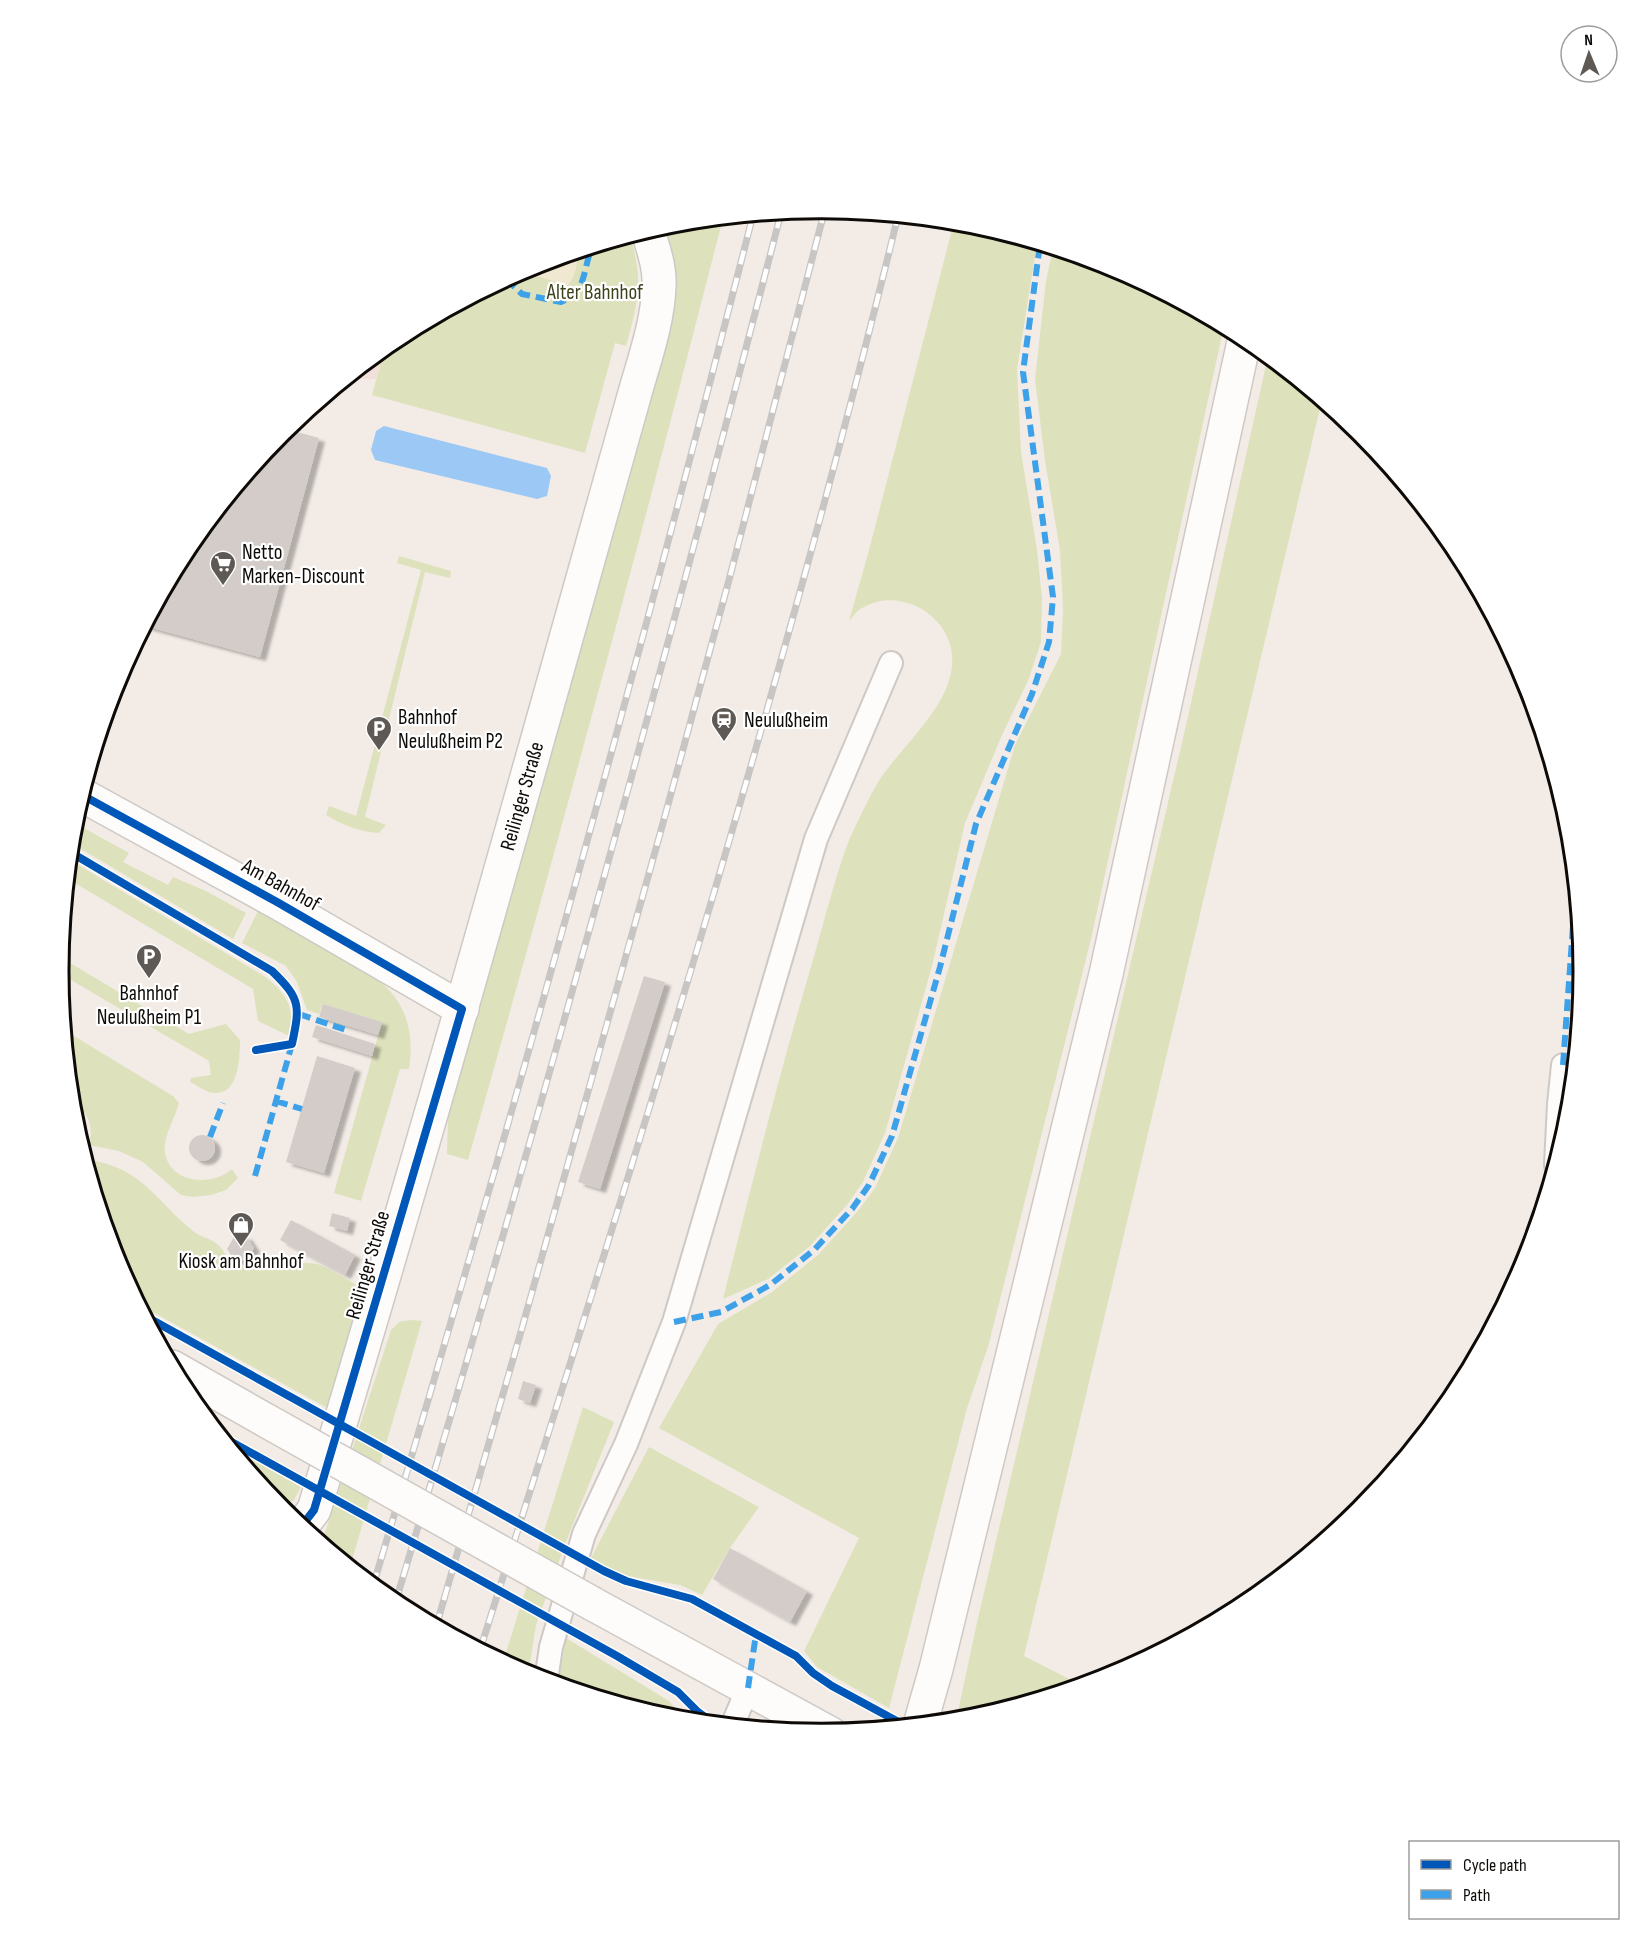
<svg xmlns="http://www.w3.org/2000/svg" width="1643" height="1943" font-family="'Sofia Sans Condensed',sans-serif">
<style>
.education{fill:#f1e0da}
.green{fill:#dde1bc}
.sand{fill:#f0e8d1}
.water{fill:#9cc8f6}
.building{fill:#d3ccc9;filter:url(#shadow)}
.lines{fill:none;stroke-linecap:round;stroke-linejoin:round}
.service-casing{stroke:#cec9c4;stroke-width:26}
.minor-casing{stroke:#cec9c4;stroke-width:36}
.tertiary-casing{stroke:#cec9c4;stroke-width:36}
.primary-casing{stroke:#cec9c4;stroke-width:36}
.service{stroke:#fdfcfb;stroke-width:22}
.minor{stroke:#fdfcfb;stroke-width:33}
.tertiary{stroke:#fdfcfb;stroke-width:33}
.primary{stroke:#fdfcfb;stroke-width:33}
.rail-casing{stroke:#c8c6c5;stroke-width:7}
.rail{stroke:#fff;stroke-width:4.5;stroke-dasharray:14;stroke-linecap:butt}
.tertiary-bridge-casing{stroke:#cec9c4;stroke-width:36;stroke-linecap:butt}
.tertiary-bridge{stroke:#fdfcfb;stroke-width:33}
.quiet{stroke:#3da1e9;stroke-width:6;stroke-dasharray:12 6;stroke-linecap:butt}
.cycleway-casing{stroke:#fff;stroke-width:11}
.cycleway{stroke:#0057b8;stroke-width:8}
.labels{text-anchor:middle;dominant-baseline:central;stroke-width:4.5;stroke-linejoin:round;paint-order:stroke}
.park-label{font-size:21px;fill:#3c431c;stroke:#fff}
.poi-label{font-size:21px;fill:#0e0a07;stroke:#fff;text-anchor:start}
.street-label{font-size:21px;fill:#0e0a07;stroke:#fff}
.rim{fill:none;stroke:#0e0a07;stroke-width:3}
</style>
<defs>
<filter id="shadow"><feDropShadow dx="6" dy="4" stdDeviation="1.5" flood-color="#0004"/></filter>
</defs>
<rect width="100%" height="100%" fill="#f3ece6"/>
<!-- education -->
<path class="education" d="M 385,348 L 376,379 L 346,379 Z"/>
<!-- green -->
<path class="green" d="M 723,218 C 643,533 557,847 468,1160 L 447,1154 L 448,1117 L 591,608 L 662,226 L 673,223 Z
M 954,222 L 971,223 L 1037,243 L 1017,369 L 1021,452 L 1037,550 L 1042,599 L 1041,642 L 1028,681 L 1002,735 L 965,823 L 932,966 L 885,1133 L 863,1182 L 847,1205 L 810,1246 L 768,1279 L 723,1299 C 752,1183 781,1067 815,953 C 825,918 834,882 846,848 C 853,830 870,795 880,779 C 903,745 948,708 952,666 C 957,619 902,584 862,608 C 857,610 853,617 849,621 L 868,554 Z
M 630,236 C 644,280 638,302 626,346 L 615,343 L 585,453 L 372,395 L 385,348 L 398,337 L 530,266 Z
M 1053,248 L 1114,267 L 1224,326 L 1091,939 L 988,1347 L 967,1408 L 889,1708 L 817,1667 L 804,1651 L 859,1538 L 659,1428 L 718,1324 L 772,1292 L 818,1255 L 857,1212 L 875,1188 L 898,1138 L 1015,745 L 1061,654 L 1063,608 L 1060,550 L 1045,461 L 1035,379 L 1046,281 Z
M 1268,356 L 1322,400 L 1024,1656 L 1083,1686 L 970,1720 L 956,1721 L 976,1627 L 1187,721 Z
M 399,556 L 451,571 L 450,578 L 425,572 L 365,817 L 386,825 L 379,833 C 360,832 342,825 326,815 L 329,806 L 356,816 L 421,570 L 397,563 Z
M 73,822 L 129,853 L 123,862 L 168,885 L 173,877 L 206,891 L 246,913 L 233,939 L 71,843 Z
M 70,860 L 264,976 C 285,992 297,1008 289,1036 L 258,1021 L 253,989 L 68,879 Z
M 258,911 L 382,983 C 408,1007 414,1034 409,1069 L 400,1069 L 361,1201 L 334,1193 L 382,1022 L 323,1004 L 319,1014 L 307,1010 L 297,982 L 286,966 L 242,943 Z
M 60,957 L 189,1034 L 226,1024 L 240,1040 C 240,1055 239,1093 217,1093 C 208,1094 198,1086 190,1082 L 191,1078 L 211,1075 L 209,1061 L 59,973 Z
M 64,1030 L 173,1096 L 179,1103 C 175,1119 160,1141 166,1157 C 174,1184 213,1186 232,1169 L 238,1178 L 226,1190 L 211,1195 L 193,1197 L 181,1195 L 143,1162 L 119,1151 L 89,1145 C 94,1128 89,1110 71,1103 Z
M 85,1159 C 143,1168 152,1197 193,1231 C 200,1237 210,1238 217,1244 C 225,1250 224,1257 235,1264 C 252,1273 298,1259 317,1264 C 330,1268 349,1281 362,1288 L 329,1409 L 138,1304 L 116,1263 Z
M 411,1320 L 422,1321 L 350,1567 L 319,1542 L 326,1530 L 391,1330 L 399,1322 Z
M 583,1407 L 614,1422 L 569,1534 L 536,1625 L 528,1676 L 503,1662 Z
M 229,1446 L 301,1487 L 294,1500 L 280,1509 Z
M 649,1447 L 759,1507 L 730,1548 L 702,1595 L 680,1585 L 626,1576 L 591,1558 Z
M 566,1638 L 669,1701 L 687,1721 L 672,1720 L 558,1685 Z"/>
<!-- sand -->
<path class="sand" d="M 577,252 C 577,265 576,281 564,288 C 552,278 534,276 519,272 L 530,266 Z"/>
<!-- water -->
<path class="water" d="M 384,426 L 547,468 L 551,476 L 547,496 L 537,499 L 375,460 L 371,450 L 376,431 Z"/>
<!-- building -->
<path class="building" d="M 286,429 L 319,438 L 260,657 L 145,626 L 187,547 Z
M 644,976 L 665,982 L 600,1189 L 578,1182 Z
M 323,1004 L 382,1022 L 378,1035 L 319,1017 Z
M 316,1025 L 375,1044 L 372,1056 L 312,1037 Z
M 317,1056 L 355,1068 L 324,1173 L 286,1162 Z
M189 1148a13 13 0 1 1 26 0a13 13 0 1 1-26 0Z
M 332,1213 L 350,1218 L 347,1231 L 329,1226 Z
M 291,1220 L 355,1255 L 345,1275 L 280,1240 Z
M 246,1236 L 254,1248 L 248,1260 L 235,1261 L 227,1249 L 234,1237 Z
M 523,1381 L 536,1385 L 530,1403 L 518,1399 Z
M 730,1548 L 807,1591 L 790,1622 L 713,1579 Z"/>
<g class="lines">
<defs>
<path id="service" d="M 1556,1165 L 1559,1104 L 1563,1065
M 546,1681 L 551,1647 L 584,1534 L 626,1444 L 674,1322 L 816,839 L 891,663
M 732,1726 L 748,1688"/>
<g id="minor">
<path d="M 82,795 L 277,902 L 462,1009"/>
<path id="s1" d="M 301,1527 L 314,1510 C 426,1141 529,770 633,400 C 643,363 658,324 659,285 C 660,266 653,249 648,231"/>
</g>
<path id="tertiary" d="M 172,1367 L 267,1421
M 593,1604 L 831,1734"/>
<path id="primary" d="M 920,1725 L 936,1669 L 1106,974 L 1245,337"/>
</defs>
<!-- service casing -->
<use href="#service" class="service-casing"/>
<!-- minor casing -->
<use href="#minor" class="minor-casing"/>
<!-- tertiary casing -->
<use href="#tertiary" class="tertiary-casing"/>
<!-- primary casing -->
<use href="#primary" class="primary-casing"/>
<!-- service -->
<use href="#service" class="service"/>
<!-- minor -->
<use href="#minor" class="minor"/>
<!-- tertiary -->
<use href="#tertiary" class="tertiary"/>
<!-- primary -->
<use href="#primary" class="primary"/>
<defs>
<path id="rail" d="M 373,1586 C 509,1132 636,675 753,215
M 395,1604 C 533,1143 661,679 781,213
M 436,1627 L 522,1328 L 660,834 L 729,580 L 825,209
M 480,1650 C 630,1175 780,700 898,216"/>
</defs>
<!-- rail casing -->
<use href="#rail" class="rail-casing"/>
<!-- rail -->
<use href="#rail" class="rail"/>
<defs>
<path id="tertiary-bridge" d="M 267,1421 L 593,1604"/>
</defs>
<!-- tertiary-bridge casing -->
<use href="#tertiary-bridge" class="tertiary-bridge-casing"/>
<!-- tertiary-bridge -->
<use href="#tertiary-bridge" class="tertiary-bridge"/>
<!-- quiet -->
<path class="quiet" d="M 506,279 L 522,294 L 561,302 C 588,291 582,270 592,248
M 299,1014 L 349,1031
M 1563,1065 L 1576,885
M 276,1101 L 302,1109
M 210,1137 L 223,1103
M 255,1176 L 292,1044
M 674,1322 L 721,1312 L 770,1285 L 814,1250 L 852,1209 L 869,1185 L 892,1136 L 940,967 L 976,824 L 1032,694 L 1049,642 L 1053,597 L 1023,372 L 1040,244
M 748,1688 L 756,1634
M 1023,1696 L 1031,1701"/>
<defs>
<path id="cycleway" d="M 82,795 L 277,902 L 462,1009 L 314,1510 L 301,1527
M 70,852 L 272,971 C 301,999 300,1006 292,1044 L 256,1050
M 145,1316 L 604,1571 L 626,1581 L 692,1599 L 796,1656 L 813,1673 L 832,1686 L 906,1726
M 219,1435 L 617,1656 L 678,1692 L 698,1712 L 715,1724"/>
</defs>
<!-- cycleway casing -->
<use href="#cycleway" class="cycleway-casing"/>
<!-- cycleway -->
<use href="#cycleway" class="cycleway"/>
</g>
<!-- icons -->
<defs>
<symbol id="supermarket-pin" viewBox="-11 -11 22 30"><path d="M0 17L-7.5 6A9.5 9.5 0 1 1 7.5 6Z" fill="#5e5955" stroke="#fff"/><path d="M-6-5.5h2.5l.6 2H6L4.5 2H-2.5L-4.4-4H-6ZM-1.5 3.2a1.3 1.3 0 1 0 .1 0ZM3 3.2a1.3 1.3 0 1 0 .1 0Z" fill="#fff"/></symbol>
<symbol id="station-pin" viewBox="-11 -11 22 30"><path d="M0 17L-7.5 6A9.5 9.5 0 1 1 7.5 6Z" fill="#5e5955" stroke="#fff"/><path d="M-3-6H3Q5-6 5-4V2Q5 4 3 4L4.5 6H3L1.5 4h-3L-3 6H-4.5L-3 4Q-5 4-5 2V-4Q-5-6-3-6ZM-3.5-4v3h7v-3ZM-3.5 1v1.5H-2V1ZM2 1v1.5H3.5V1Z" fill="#fff"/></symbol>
<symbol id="parking-pin" viewBox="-11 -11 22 30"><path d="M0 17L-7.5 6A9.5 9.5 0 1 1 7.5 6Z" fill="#5e5955" stroke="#fff"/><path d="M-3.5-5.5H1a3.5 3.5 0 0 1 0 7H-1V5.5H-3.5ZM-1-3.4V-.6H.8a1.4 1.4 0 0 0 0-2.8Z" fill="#fff"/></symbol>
<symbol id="shop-pin" viewBox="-11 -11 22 30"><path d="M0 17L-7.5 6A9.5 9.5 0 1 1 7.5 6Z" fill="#5e5955" stroke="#fff"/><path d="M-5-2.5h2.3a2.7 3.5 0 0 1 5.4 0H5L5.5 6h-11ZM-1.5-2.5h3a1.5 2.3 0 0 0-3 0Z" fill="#fff"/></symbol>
</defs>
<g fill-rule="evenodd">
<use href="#supermarket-pin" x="208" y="549" width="30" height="40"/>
<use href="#station-pin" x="709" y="705" width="30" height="40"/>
<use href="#parking-pin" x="364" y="714" width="30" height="40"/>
<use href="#parking-pin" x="134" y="942" width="30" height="40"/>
<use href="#shop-pin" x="226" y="1210" width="30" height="40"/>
</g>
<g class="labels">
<!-- park labels -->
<g class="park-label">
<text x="595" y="292">Alter Bahnhof</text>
</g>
<!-- poi labels -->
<g class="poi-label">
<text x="242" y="552">Netto<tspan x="242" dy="24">Marken-Discount</tspan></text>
<text x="398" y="717">Bahnhof<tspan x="398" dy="24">Neulußheim P2</tspan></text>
<text x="744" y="720">Neulußheim</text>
<text x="149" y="993" text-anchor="middle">Bahnhof<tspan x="149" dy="24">Neulußheim P1</tspan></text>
<text x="241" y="1261" text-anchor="middle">Kiosk am Bahnhof</text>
</g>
<!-- street labels -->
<g class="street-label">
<text stroke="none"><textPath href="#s1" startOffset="765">Reilinger Straße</textPath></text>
<text transform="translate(281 885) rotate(29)">Am Bahnhof</text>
<text transform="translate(368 1265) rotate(-74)">Reilinger Straße</text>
</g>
</g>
<!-- crop -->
<path d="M0 0H1643V1943H0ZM69 971a752 752 0 1 1 1504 0a752 752 0 1 1-1504 0Z" fill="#fff" fill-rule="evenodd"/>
<path class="rim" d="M69 971a752 752 0 1 1 1504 0a752 752 0 1 1-1504 0Z"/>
<!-- legend -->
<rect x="1409" y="1841" width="210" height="78" fill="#ffffff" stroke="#9f9d9c" stroke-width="1.5"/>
<rect x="1421" y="1860" width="30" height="9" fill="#0057b8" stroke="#9f9d9c" stroke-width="1.5"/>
<text x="1463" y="1871" font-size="18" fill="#0e0a07">Cycle path</text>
<rect x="1421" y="1890" width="30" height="9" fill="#3da1e9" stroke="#9f9d9c" stroke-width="1.5"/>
<text x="1463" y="1901" font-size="18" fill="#0e0a07">Path</text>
<!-- north arrow -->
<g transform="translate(1589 54) rotate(358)"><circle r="28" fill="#ffffff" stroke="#9f9d9c" stroke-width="1.5"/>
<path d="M0-4.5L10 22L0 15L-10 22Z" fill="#5e5955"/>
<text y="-9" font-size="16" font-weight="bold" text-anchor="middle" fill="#0e0a07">N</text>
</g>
</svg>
